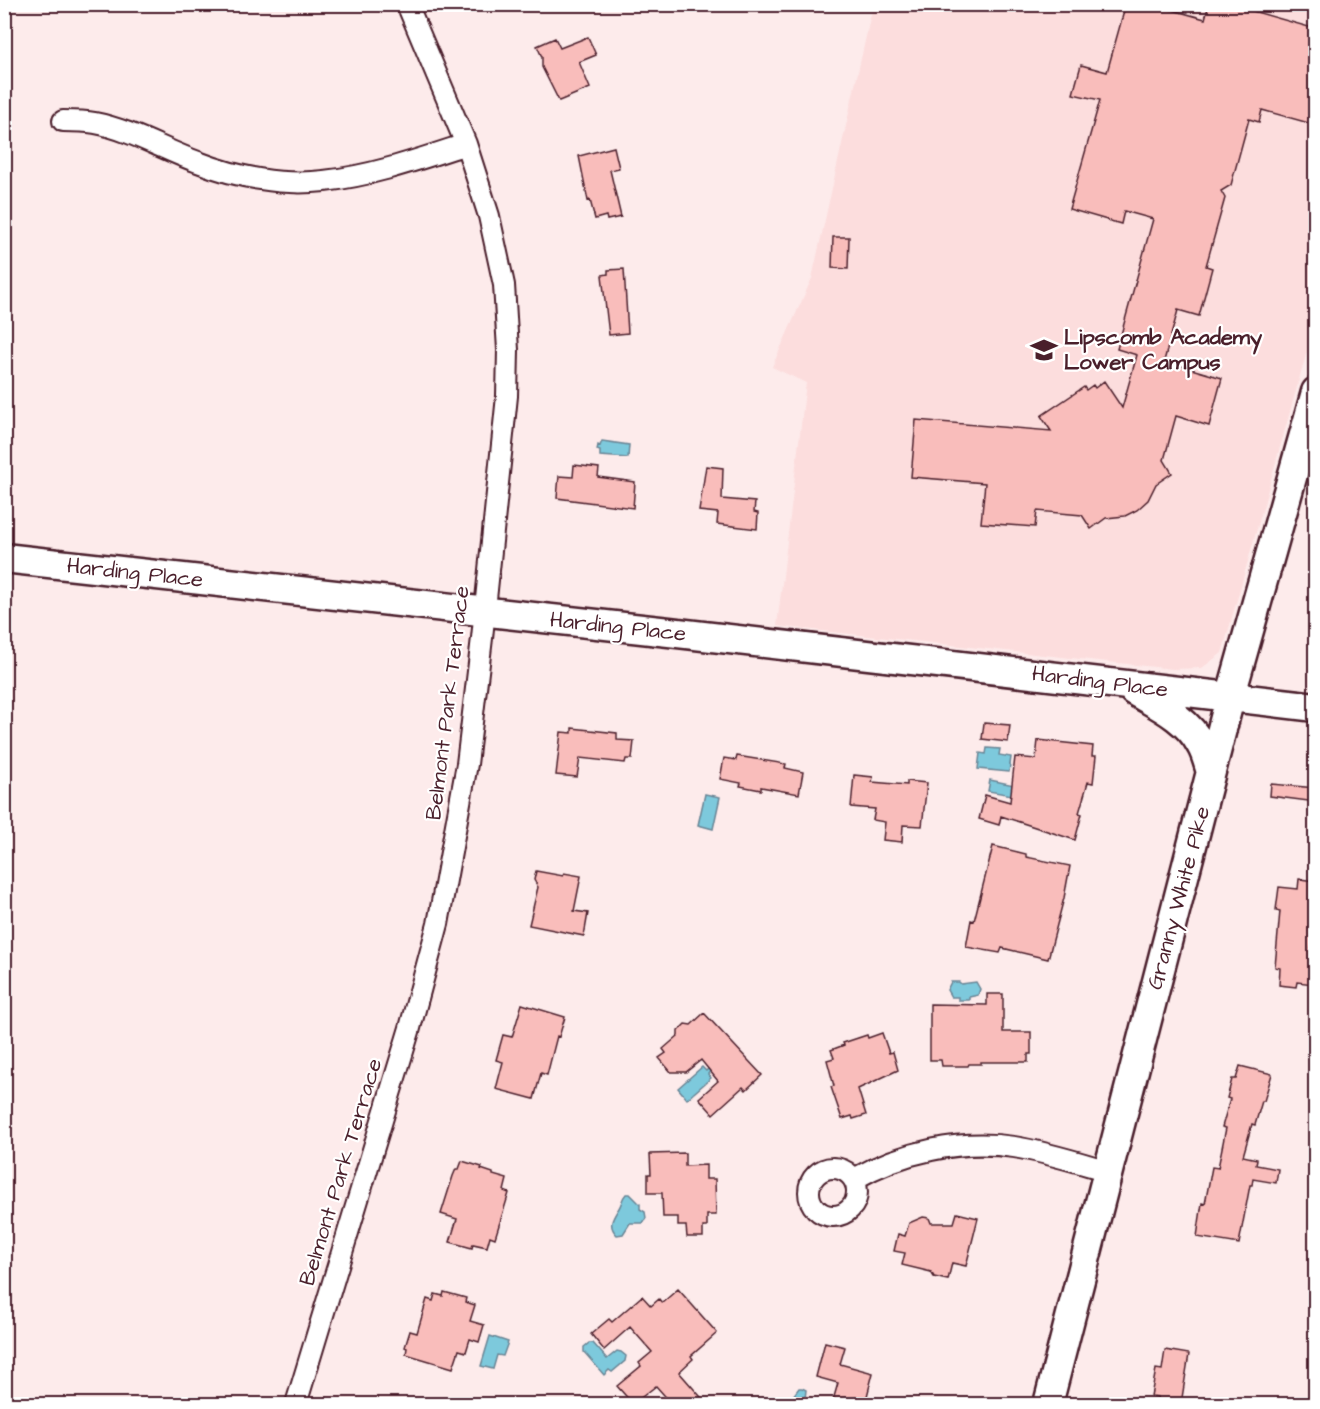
<svg xmlns="http://www.w3.org/2000/svg" width="1320" height="1409" font-family="'Architects Daughter',sans-serif">
<style>
.built{fill:#fcdddd}
.water{fill:#7dc9dc;stroke:#698595;stroke-width:1.5}
.building{fill:#f9bdbb;stroke:#4a1f2b;stroke-width:1.5}
.lines{fill:none;stroke-linecap:round;stroke-linejoin:round}
.minor-casing{stroke:#4a1f2b;stroke-width:24}
.secondary-casing{stroke:#4a1f2b;stroke-width:33}
.minor{stroke:#fff;stroke-width:20}
.secondary{stroke:#fff;stroke-width:28}
.labels{text-anchor:middle;dominant-baseline:central;stroke-width:4.5;stroke-linejoin:round;paint-order:stroke}
.poi-label{font-size:22px;font-weight:bold;fill:#4a1f2b;stroke:#fff;text-anchor:start}
.street-label{font-size:22px;fill:#4a1f2b;stroke:#fff}
</style>
<rect width="100%" height="100%" fill="#fdebeb"/>
<filter id="ink" filterUnits="userSpaceOnUse"><feTurbulence type="fractalNoise" baseFrequency=".0167" numOctaves="2"/><feDisplacementMap in="SourceGraphic" scale="12" xChannelSelector="R" yChannelSelector="G"/><feConvolveMatrix kernelMatrix="1 2 1 2 8 2 1 2 1" color-interpolation-filters="sRGB"/></filter>
<g filter="url(#ink)">
<!-- built -->
<path class="built" d="M 873,5 L 1315,5 L 1315,323 L 1222,653 L 1202,668 L 1173,669 L 777,626 L 806,383 L 772,367 L 812,278 Z"/>
<!-- water -->
<path class="water" d="M 602,441 L 629,445 L 628,458 L 600,456 L 600,451 L 597,450 L 598,445 L 600,446 Z
M 987,748 L 1000,749 L 999,755 L 1011,757 L 1009,772 L 978,769 L 980,753 L 986,754 Z
M 990,780 L 1014,785 L 1012,795 L 988,791 Z
M 705,794 L 720,797 L 713,829 L 698,825 Z
M 951,982 L 959,982 L 961,984 L 976,982 L 980,989 L 978,995 L 969,997 L 969,1000 L 958,1000 L 958,997 L 951,997 L 947,990 Z
M 702,1067 L 706,1071 L 709,1068 L 711,1070 L 708,1074 L 711,1078 L 687,1099 L 678,1088 Z
M 626,1194 L 630,1194 L 640,1204 L 640,1209 L 645,1212 L 646,1218 L 643,1223 L 630,1223 L 623,1234 L 617,1235 C 607,1225 613,1218 619,1208 C 622,1203 622,1198 626,1194 Z
M 490,1336 L 508,1342 L 503,1356 L 497,1355 L 493,1369 L 481,1366 Z
M 589,1343 L 593,1343 L 607,1359 L 617,1351 L 621,1352 L 626,1356 L 625,1361 L 612,1372 L 609,1370 L 604,1375 L 584,1352 L 584,1347 Z
M 799,1388 L 802,1388 L 806,1390 L 805,1399 L 807,1404 L 796,1404 L 793,1396 Z"/>
<!-- building -->
<path class="building" d="M 1126,4 L 1151,4 L 1205,19 L 1209,4 L 1228,4 L 1316,29 L 1311,48 L 1316,50 L 1316,125 L 1262,110 L 1259,122 L 1249,119 L 1231,185 L 1221,191 L 1225,198 L 1206,266 L 1212,268 L 1199,316 L 1178,310 L 1164,361 L 1222,378 L 1209,426 L 1176,416 L 1164,460 L 1172,473 L 1156,484 L 1148,500 L 1137,510 L 1125,516 L 1106,518 L 1091,529 L 1082,515 L 1037,511 L 1035,527 L 981,523 L 985,483 L 911,477 L 916,420 L 1051,431 L 1041,416 L 1084,387 L 1086,390 L 1093,385 L 1095,388 L 1104,381 L 1122,408 L 1137,355 L 1117,349 L 1153,219 L 1124,211 L 1121,224 L 1069,209 L 1100,100 L 1073,94 L 1081,65 L 1107,72 Z
M 588,37 L 596,55 L 579,62 L 590,88 L 559,101 L 542,67 L 542,57 L 537,46 L 555,38 L 560,48 Z
M 614,147 L 619,168 L 610,170 L 621,217 L 607,220 L 606,216 L 595,219 L 590,200 L 588,201 L 579,156 Z
M 833,237 L 849,237 L 848,269 L 832,268 Z
M 624,269 L 628,333 L 609,335 L 602,275 L 608,274 L 608,270 Z
M 574,465 L 599,468 L 598,477 L 635,482 L 633,508 L 557,498 L 559,476 L 573,477 Z
M 706,466 L 723,468 L 722,499 L 755,502 L 754,512 L 758,513 L 757,529 L 717,524 L 718,513 L 699,511 Z
M 984,723 L 1010,725 L 1008,742 L 982,739 Z
M 572,728 L 617,733 L 617,740 L 634,741 L 632,759 L 626,759 L 625,763 L 580,758 L 577,777 L 556,775 L 561,732 L 572,733 Z
M 1038,740 L 1093,746 L 1092,756 L 1096,756 L 1093,783 L 1088,782 L 1079,813 L 1082,814 L 1075,840 L 1001,816 L 999,825 L 979,819 L 985,795 L 1010,802 L 1015,757 L 1036,759 Z
M 737,756 L 786,764 L 785,768 L 803,772 L 799,794 L 761,787 L 761,790 L 740,786 L 741,783 L 720,779 L 724,758 L 736,760 Z
M 854,775 L 873,777 L 872,782 L 907,785 L 907,781 L 927,783 L 922,826 L 903,825 L 902,842 L 883,840 L 885,822 L 873,820 L 875,809 L 851,807 Z
M 1271,784 L 1316,788 L 1316,802 L 1270,796 Z
M 993,846 L 1026,854 L 1026,857 L 1070,866 L 1064,898 L 1048,959 L 1002,948 L 1000,953 L 966,947 L 971,920 L 974,921 Z
M 536,871 L 563,876 L 564,873 L 581,876 L 574,911 L 588,913 L 584,936 L 529,925 L 538,887 L 534,880 Z
M 1299,879 L 1316,881 L 1316,913 L 1311,950 L 1316,950 L 1314,984 L 1297,982 L 1296,987 L 1279,985 L 1280,968 L 1275,967 L 1280,911 L 1276,910 L 1279,887 L 1298,889 Z
M 987,994 L 1003,994 L 1003,1032 L 1031,1032 L 1031,1054 L 1028,1054 L 1028,1062 L 981,1062 L 981,1064 L 969,1064 L 968,1066 L 942,1066 L 941,1060 L 930,1060 L 930,1004 L 987,1005 Z
M 522,1004 L 565,1017 L 559,1037 L 557,1036 L 547,1075 L 541,1073 L 534,1099 L 496,1089 L 503,1062 L 496,1060 L 503,1035 L 512,1037 Z
M 704,1013 L 762,1075 L 746,1090 L 743,1087 L 713,1114 L 699,1098 L 718,1081 L 701,1060 L 686,1072 L 671,1072 L 659,1058 L 666,1053 L 663,1049 L 678,1036 L 678,1031 L 685,1024 L 691,1025 Z
M 882,1033 L 889,1053 L 893,1052 L 898,1070 L 858,1089 L 866,1115 L 853,1119 L 852,1116 L 842,1119 L 831,1087 L 834,1086 L 827,1060 L 834,1058 L 831,1050 L 844,1045 L 843,1043 L 867,1035 L 868,1038 Z
M 1240,1066 L 1272,1074 L 1264,1101 L 1262,1101 L 1255,1125 L 1252,1124 L 1243,1156 L 1257,1159 L 1256,1165 L 1278,1169 L 1276,1183 L 1253,1179 L 1252,1185 L 1250,1185 L 1239,1244 L 1197,1237 L 1202,1203 L 1205,1204 L 1212,1167 L 1218,1168 L 1226,1128 L 1222,1127 L 1230,1099 L 1227,1098 L 1232,1079 L 1236,1079 Z
M 685,1153 L 685,1166 L 706,1165 L 706,1179 L 715,1179 L 716,1215 L 707,1215 L 707,1227 L 703,1227 L 703,1237 L 687,1237 L 686,1226 L 678,1226 L 678,1217 L 663,1217 L 662,1193 L 648,1193 L 648,1174 L 651,1174 L 650,1154 Z
M 462,1161 L 482,1167 L 481,1169 L 493,1173 L 493,1175 L 507,1179 L 504,1191 L 509,1193 L 495,1238 L 490,1236 L 487,1247 L 473,1244 L 472,1248 L 450,1242 L 457,1219 L 441,1214 L 453,1176 L 456,1169 L 459,1169 Z
M 957,1213 L 978,1218 L 966,1266 L 952,1263 L 948,1280 L 934,1277 L 931,1272 L 902,1265 L 905,1253 L 894,1251 L 898,1234 L 905,1236 L 909,1223 L 923,1217 L 929,1218 L 931,1223 L 954,1223 Z
M 678,1289 L 717,1333 L 691,1356 L 693,1359 L 679,1372 L 707,1404 L 672,1404 L 656,1386 L 633,1404 L 617,1386 L 641,1366 L 639,1363 L 652,1352 L 630,1327 L 604,1350 L 591,1334 L 609,1319 L 612,1322 L 642,1296 L 651,1306 L 659,1299 L 662,1303 Z
M 444,1292 L 466,1298 L 465,1302 L 475,1305 L 470,1321 L 484,1325 L 479,1342 L 470,1339 L 466,1352 L 459,1350 L 453,1368 L 406,1354 L 407,1348 L 405,1347 L 410,1331 L 417,1333 L 427,1299 L 433,1301 L 435,1294 L 443,1296 Z
M 825,1342 L 845,1347 L 840,1364 L 873,1373 L 865,1404 L 832,1404 L 838,1383 L 816,1377 Z
M 1165,1350 L 1189,1354 L 1181,1404 L 1156,1404 L 1158,1397 L 1151,1396 L 1156,1369 L 1162,1370 Z"/>
<g class="lines">
<defs>
<path id="minor" d="M 63,121 C 73,121 84,121 95,123 C 131,130 164,150 198,162 C 236,177 282,186 324,181 C 372,176 420,159 466,144
M809 1192a24 24 0 1 1 48 0a24 24 0 1 1-48 0Z
M 854,1179 C 901,1152 960,1139 1014,1147 C 1046,1152 1077,1162 1108,1171
M 296,1404 L 410,1028 L 438,924 L 467,764 L 482,638 L 507,396 L 508,350 L 504,285 L 489,216 L 466,144 L 407,4"/>
<path id="secondary" d="M 4,558 L 669,632 L 1316,707
M 1134,691 C 1158,705 1188,719 1201,745 C 1206,753 1208,763 1211,772
M 1048,1404 L 1230,698 L 1316,392"/>
</defs>
<!-- minor casing -->
<use href="#minor" class="minor-casing"/>
<!-- secondary casing -->
<use href="#secondary" class="secondary-casing"/>
<!-- minor -->
<use href="#minor" class="minor"/>
<!-- secondary -->
<use href="#secondary" class="secondary"/>
</g>
</g>
<!-- icons -->
<defs>
<symbol id="school-bare" viewBox="-9 -9 18 18"><path d="M0-5L7-2L0 1L-7-2ZM-4 1L0 2.5L4 1V4Q0 6-4 4Z" fill="#4a1f2b" stroke="#fff" stroke-width="2.5" paint-order="stroke"/></symbol>
</defs>
<g fill-rule="evenodd">
<use href="#school-bare" x="1025" y="331" width="38" height="38"/>
</g>
<g class="labels">
<!-- poi labels -->
<g class="poi-label">
<text x="1064" y="337">Lipscomb Academy<tspan x="1064" dy="25">Lower Campus</tspan></text>
</g>
<!-- street labels -->
<g class="street-label">
<text transform="translate(135 573) rotate(6)">Harding Place</text>
<text transform="translate(618 627) rotate(6)">Harding Place</text>
<text transform="translate(1100 682) rotate(7)">Harding Place</text>
<text transform="translate(448 703) rotate(-83)">Belmont Park Terrace</text>
<text transform="translate(1179 898) rotate(-75)">Granny White Pike</text>
<text transform="translate(341 1172) rotate(-73)">Belmont Park Terrace</text>
</g>
</g>
<!-- margin -->
<rect width="1320" height="1409" fill="none" stroke="#fff" stroke-width="24"/>
<rect x="12" y="12" width="1296" height="1385" fill="none" stroke="#4a1f2b" stroke-width="2" filter="url(#ink)"/>
</svg>
